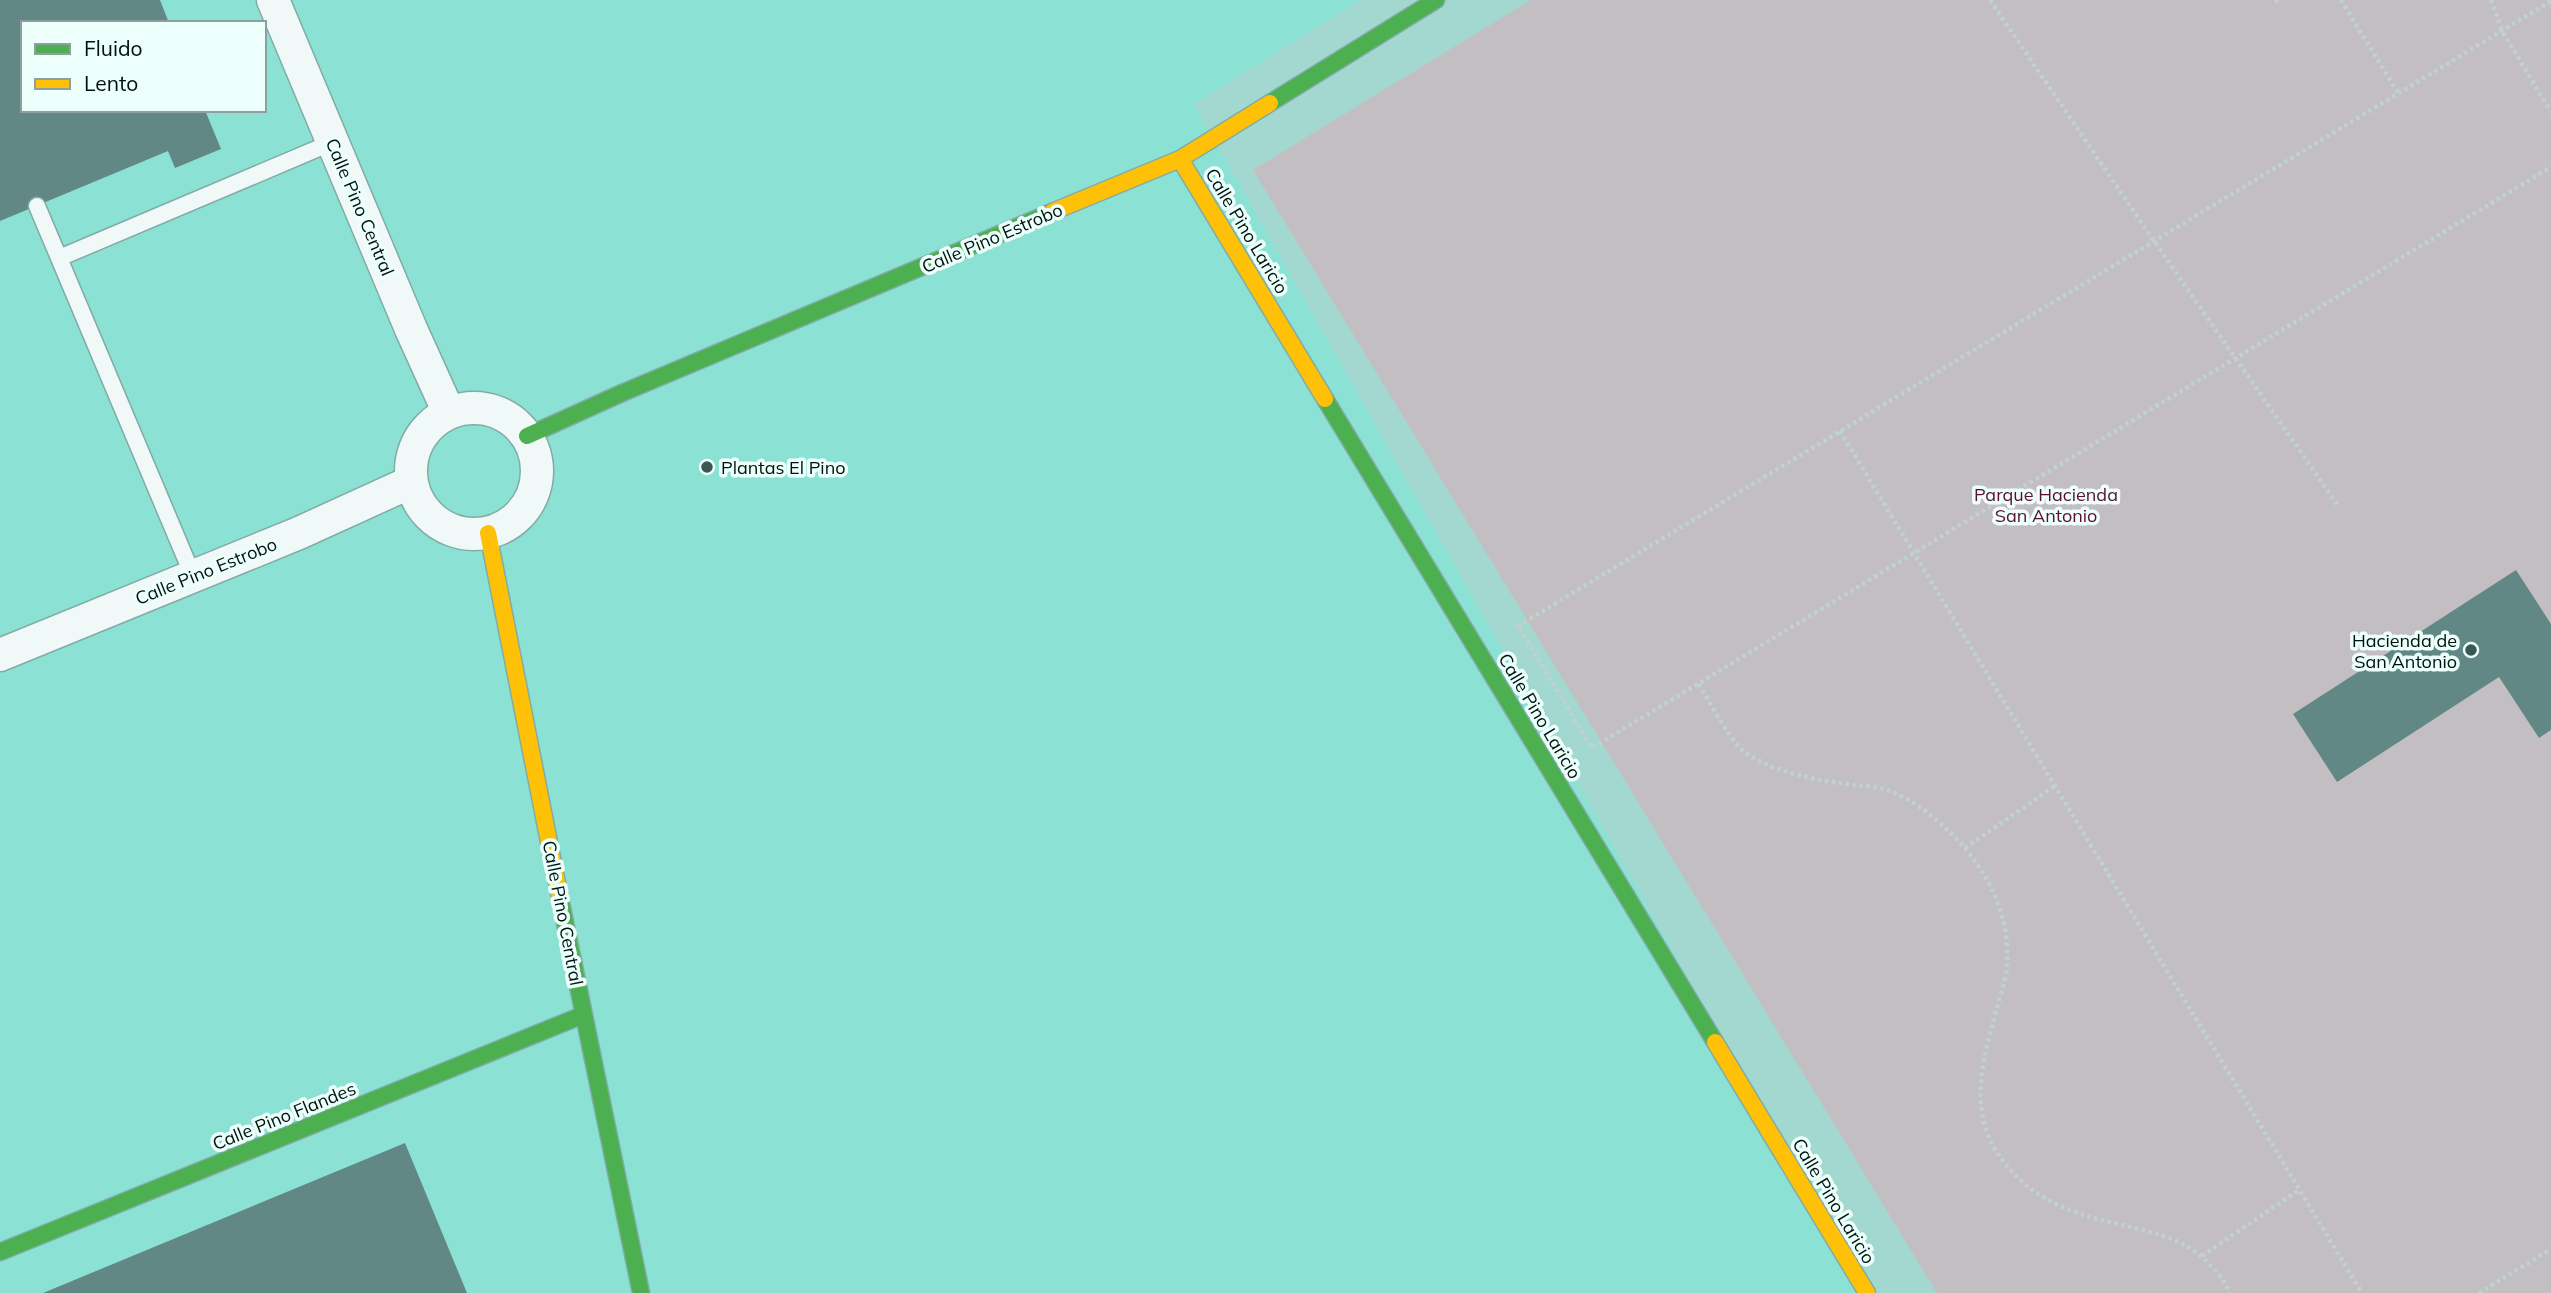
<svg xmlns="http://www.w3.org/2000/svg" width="2551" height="1293" font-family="Mulish,sans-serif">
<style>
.built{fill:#8ce1d5;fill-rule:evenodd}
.green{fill:#c3bec1}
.building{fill:#628885}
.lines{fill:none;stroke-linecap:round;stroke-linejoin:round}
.lane-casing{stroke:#81aca6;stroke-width:19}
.street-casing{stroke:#81aca6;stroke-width:35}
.fast-casing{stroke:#81aca6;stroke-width:19}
.slow-casing{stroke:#81aca6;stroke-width:19}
.path{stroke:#c1d1ce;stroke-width:4.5;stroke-dasharray:3.5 3.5;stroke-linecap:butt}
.lane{stroke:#f1f9f8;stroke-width:16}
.street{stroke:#f1f9f8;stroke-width:32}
.fast{stroke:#4caf50;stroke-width:16}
.slow{stroke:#ffc107;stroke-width:16}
.poi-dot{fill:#395753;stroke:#edfffb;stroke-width:2.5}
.labels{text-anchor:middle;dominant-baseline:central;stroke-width:7;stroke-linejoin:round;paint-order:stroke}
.street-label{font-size:18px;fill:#00120f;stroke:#edfffb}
.poi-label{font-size:18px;fill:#00120f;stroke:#edfffb;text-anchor:start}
.park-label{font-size:18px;fill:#5d0d2d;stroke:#edfffb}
</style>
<rect width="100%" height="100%" fill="#a3d8d0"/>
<!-- built -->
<path class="built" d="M 0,0 L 1360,0 L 1194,104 L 1866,1293 L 0,1293 ZM 23,23 L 264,23 L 264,110 L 23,110 Z"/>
<!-- green -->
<path class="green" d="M 1531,0 L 2551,0 L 2551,1293 L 1937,1293 L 1253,170 Z"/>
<!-- building -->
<path class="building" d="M 0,0 L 160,0 L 169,23 L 23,23 L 23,110 L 205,110 L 221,149 L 175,168 L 168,151 L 0,221 Z
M 2516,570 L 2551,624 L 2551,730 L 2539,738 L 2499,677 L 2337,782 L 2293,714 Z
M 405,1143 L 467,1293 L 43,1293 Z"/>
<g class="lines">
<defs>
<path id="lane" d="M 37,206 L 59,258
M 193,576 L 59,258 L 333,142"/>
<path id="street" d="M 273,0 L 411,329 L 449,413
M411 471a63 63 0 1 1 126 0a63 63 0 1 1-126 0Z
M 0,655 L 299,533 L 411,482"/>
<path id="fast" d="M 1270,103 L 1436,0
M 1325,399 L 1715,1042
M 527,436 L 622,393 L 1052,212
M 560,898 L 641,1293
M 0,1252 L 583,1015"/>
<path id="slow" d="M 1180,159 L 1325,399
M 1052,212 L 1180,159 L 1270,103
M 488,533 L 560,898
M 1715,1042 L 1867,1293"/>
</defs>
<!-- lane casing -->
<use href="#lane" class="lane-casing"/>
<!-- street casing -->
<use href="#street" class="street-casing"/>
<!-- fast casing -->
<use href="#fast" class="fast-casing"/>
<!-- slow casing -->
<use href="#slow" class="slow-casing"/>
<!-- path -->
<path class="path" d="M 1990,0 L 2154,241 L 2339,507
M 2341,0 L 2398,93
M 2491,0 L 2502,31 L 2551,112
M 2551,1 L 1518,626 L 1592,748 L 2551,167
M 2275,2 L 2278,0
M 1840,431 L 2362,1293
M 1699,684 C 1709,701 1731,743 1746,753 C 1776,773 1812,779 1847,784 C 1859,786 1872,786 1884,789 C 1923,801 1966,843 1986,878 C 2001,904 2009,934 2007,964 C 2007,979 2000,996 1996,1011 C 1977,1079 1965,1133 2026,1185 C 2042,1199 2067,1210 2087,1216 C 2131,1230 2180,1230 2212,1267 C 2220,1276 2226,1282 2229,1293
M 1965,848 L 2055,786
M 2202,1256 L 2299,1190
M 2479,1293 L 2551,1249"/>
<!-- lane -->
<use href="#lane" class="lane"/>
<!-- street -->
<use href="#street" class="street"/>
<!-- fast -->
<use href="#fast" class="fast"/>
<!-- slow -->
<use href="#slow" class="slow"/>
</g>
<!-- markers -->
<g class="poi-dot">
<circle cx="707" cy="467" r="7"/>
<circle cx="2471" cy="650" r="7"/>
</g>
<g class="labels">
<!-- street labels -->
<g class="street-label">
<text transform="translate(360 207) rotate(67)">Calle Pino Central</text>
<text transform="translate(1247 231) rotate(59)">Calle Pino Laricio</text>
<text transform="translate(992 238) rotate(-23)">Calle Pino Estrobo</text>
<text transform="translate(206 571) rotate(-22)">Calle Pino Estrobo</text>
<text transform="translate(1540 716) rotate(59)">Calle Pino Laricio</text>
<text transform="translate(563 913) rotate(79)">Calle Pino Central</text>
<text transform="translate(284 1116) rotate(-22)">Calle Pino Flandes</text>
<text transform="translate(1834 1201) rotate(59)">Calle Pino Laricio</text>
</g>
<!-- poi labels -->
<g class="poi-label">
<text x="721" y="467">Plantas El Pino</text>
<text x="2457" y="640" text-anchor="end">Hacienda de<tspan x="2457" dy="21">San Antonio</tspan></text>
</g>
<!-- park labels -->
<g class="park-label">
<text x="2046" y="494">Parque Hacienda<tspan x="2046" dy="21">San Antonio</tspan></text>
</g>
</g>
<!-- legend -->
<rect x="21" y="21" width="245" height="91" fill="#edfffb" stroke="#8ea09d" stroke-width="2"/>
<rect x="35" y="44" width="35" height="10" fill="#4caf50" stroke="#8ea09d" stroke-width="2"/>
<text x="84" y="56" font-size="21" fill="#00120f">Fluido</text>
<rect x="35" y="79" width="35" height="10" fill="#ffc107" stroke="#8ea09d" stroke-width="2"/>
<text x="84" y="91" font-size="21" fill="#00120f">Lento</text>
</svg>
